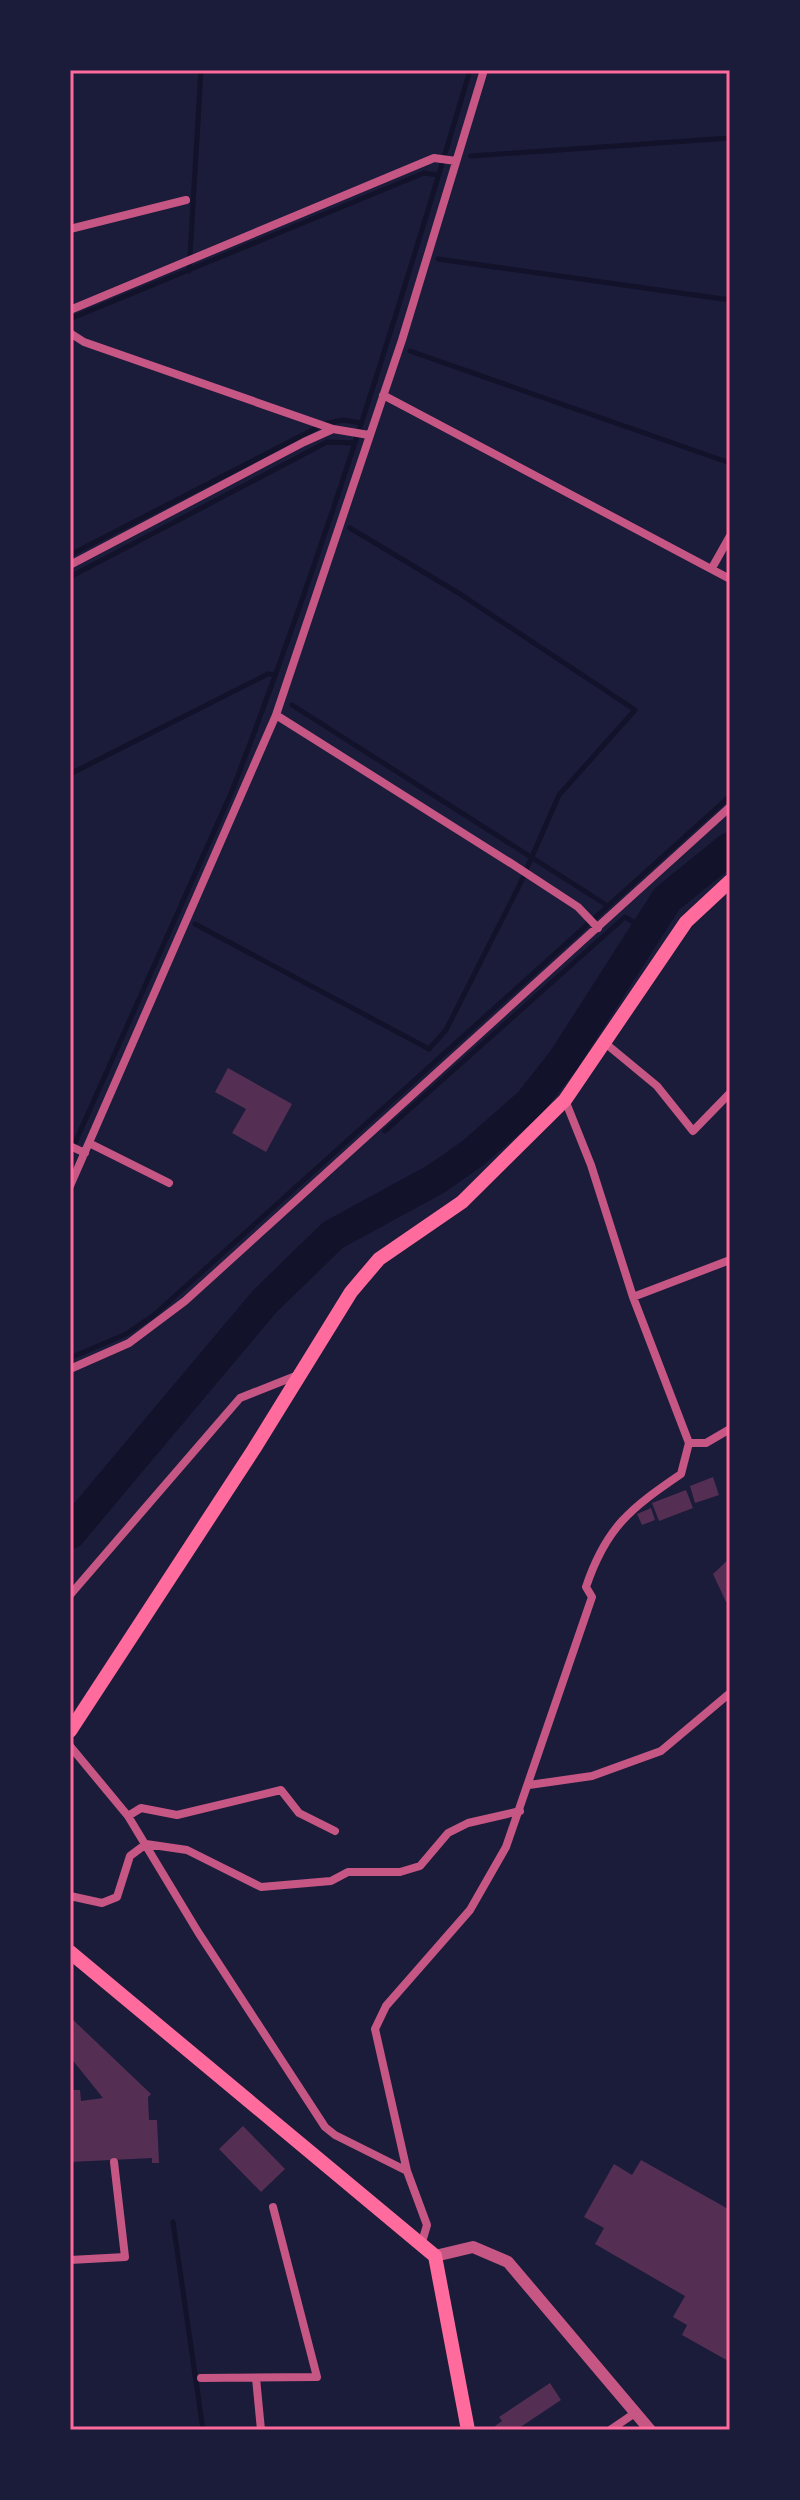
<svg xmlns="http://www.w3.org/2000/svg" width="800" height="2500" font-family="'Asap Condensed',sans-serif">
<style>
.lines{fill:none;stroke-linecap:round;stroke-linejoin:round}
.stream{stroke:#12122b;stroke-width:5}
.river{stroke:#12122b;stroke-width:32}
.building{fill:#542f53}
.minor{stroke:#c65784;stroke-width:8}
.tertiary{stroke:#c65784;stroke-width:12}
.secondary{stroke:#ff6b9d;stroke-width:14}
.neatline{fill:none;stroke:#ff6b9d;stroke-width:3}
</style>
<rect width="100%" height="100%" fill="#1b1b3a"/>
<g class="lines">
<!-- stream -->
<path class="stream" d="M 471,156 L 730,138
M 438,259 L 730,300
M 189,271 L 201,70
M 70,319 L 424,173 L 439,175
M 410,351 L 730,463
M 70,555 L 324,424 L 343,420 L 361,423
M 70,577 L 327,442 L 354,443
M 292,705 L 608,906
M 70,774 L 268,674 L 275,675
M 195,924 L 429,1049 L 446,1030 L 520,884 L 559,795 L 635,710 L 460,594 L 350,528
M 385,1131 L 625,917 L 647,930
M 70,1154 L 232,791 C 323,555 398,313 470,70
M 70,1358 L 126,1334 L 154,1315 L 730,796
M 173,2222 L 203,2430"/>
<!-- river -->
<path class="river" d="M 70,1533 L 265,1301 L 333,1235 L 436,1179 L 473,1153 L 530,1103 L 563,1061 L 667,899 L 730,848"/>
</g>
<!-- building -->
<path class="building" d="M 228,1068 L 292,1104 L 266,1152 L 232,1133 L 246,1109 L 215,1092 Z
M 713,1477 L 719,1495 L 695,1503 L 690,1486 Z
M 686,1490 L 693,1508 L 659,1521 L 652,1503 Z
M 651,1508 L 655,1520 L 642,1525 L 637,1514 Z
M 730,1558 L 730,1600 L 726,1602 L 713,1574 Z
M 70,2017 L 151,2094 L 148,2097 L 149,2120 L 157,2120 L 159,2163 L 152,2163 L 152,2158 L 70,2162 L 70,2090 L 80,2090 L 81,2101 L 103,2098 L 70,2057 Z
M 243,2126 L 285,2169 L 261,2192 L 219,2149 Z
M 641,2160 L 730,2210 L 730,2362 L 682,2335 L 687,2325 L 673,2317 L 685,2296 L 595,2244 L 604,2228 L 584,2217 L 614,2164 L 632,2175 Z
M 550,2383 L 561,2400 L 516,2430 L 498,2430 L 495,2426 L 502,2421 L 499,2417 Z"/>
<g class="lines">
<!-- minor -->
<path class="minor" d="M 70,229 L 186,200
M 70,310 L 434,158 L 456,161
M 70,333 L 84,342 L 333,429
M 383,395 L 730,579
M 70,565 L 304,442 L 333,429 L 369,435
M 712,568 L 730,536
M 276,715 L 509,862 L 578,907 L 598,928
M 605,1043 L 657,1086 L 693,1131 L 730,1093
M 89,1143 L 169,1183
M 70,1146 L 85,1153
M 70,1186 L 276,715 L 402,340 L 484,70
M 633,1297 L 730,1260
M 70,1369 L 129,1343 L 185,1301 L 730,807
M 689,1443 L 706,1443 L 730,1429
M 70,1595 L 240,1398 L 298,1375
M 70,1746 L 128,1816 L 198,1932 L 325,2127 L 335,2135 L 407,2171
M 529,1785 L 592,1776 L 661,1751 L 730,1693
M 128,1816 L 141,1808 L 177,1815 L 281,1790 L 299,1813 L 335,1831
M 70,1896 L 102,1903 L 117,1897 L 130,1856 L 146,1844 L 187,1850 L 261,1887 L 331,1881 L 348,1872 L 400,1872 L 420,1866 L 448,1833 L 468,1823 L 520,1811
M 422,2242 L 427,2225 L 407,2171 L 375,2029 L 386,2006 L 470,1910 L 506,1847 L 592,1597 L 586,1587 C 606,1527 631,1508 681,1474 L 689,1443 L 633,1297 L 591,1165 L 565,1100
M 70,2260 L 125,2257 L 114,2162
M 201,2378 L 317,2377 L 273,2207
M 256,2378 L 261,2430
M 610,2430 L 635,2413"/>
<!-- tertiary -->
<path class="tertiary" d="M 435,2256 L 473,2247 L 508,2262 L 650,2430"/>
<!-- secondary -->
<path class="secondary" d="M 70,1731 L 254,1449 L 351,1292 L 379,1259 L 462,1202 L 565,1100 L 686,922 L 730,881
M 70,1952 L 435,2256 L 468,2430"/>
</g>
<!-- border -->
<rect width="800" height="2500" fill="none" stroke="#1b1b3a" stroke-width="144"/>
<rect x="72" y="72" width="656" height="2356" class="neatline"/>
</svg>
